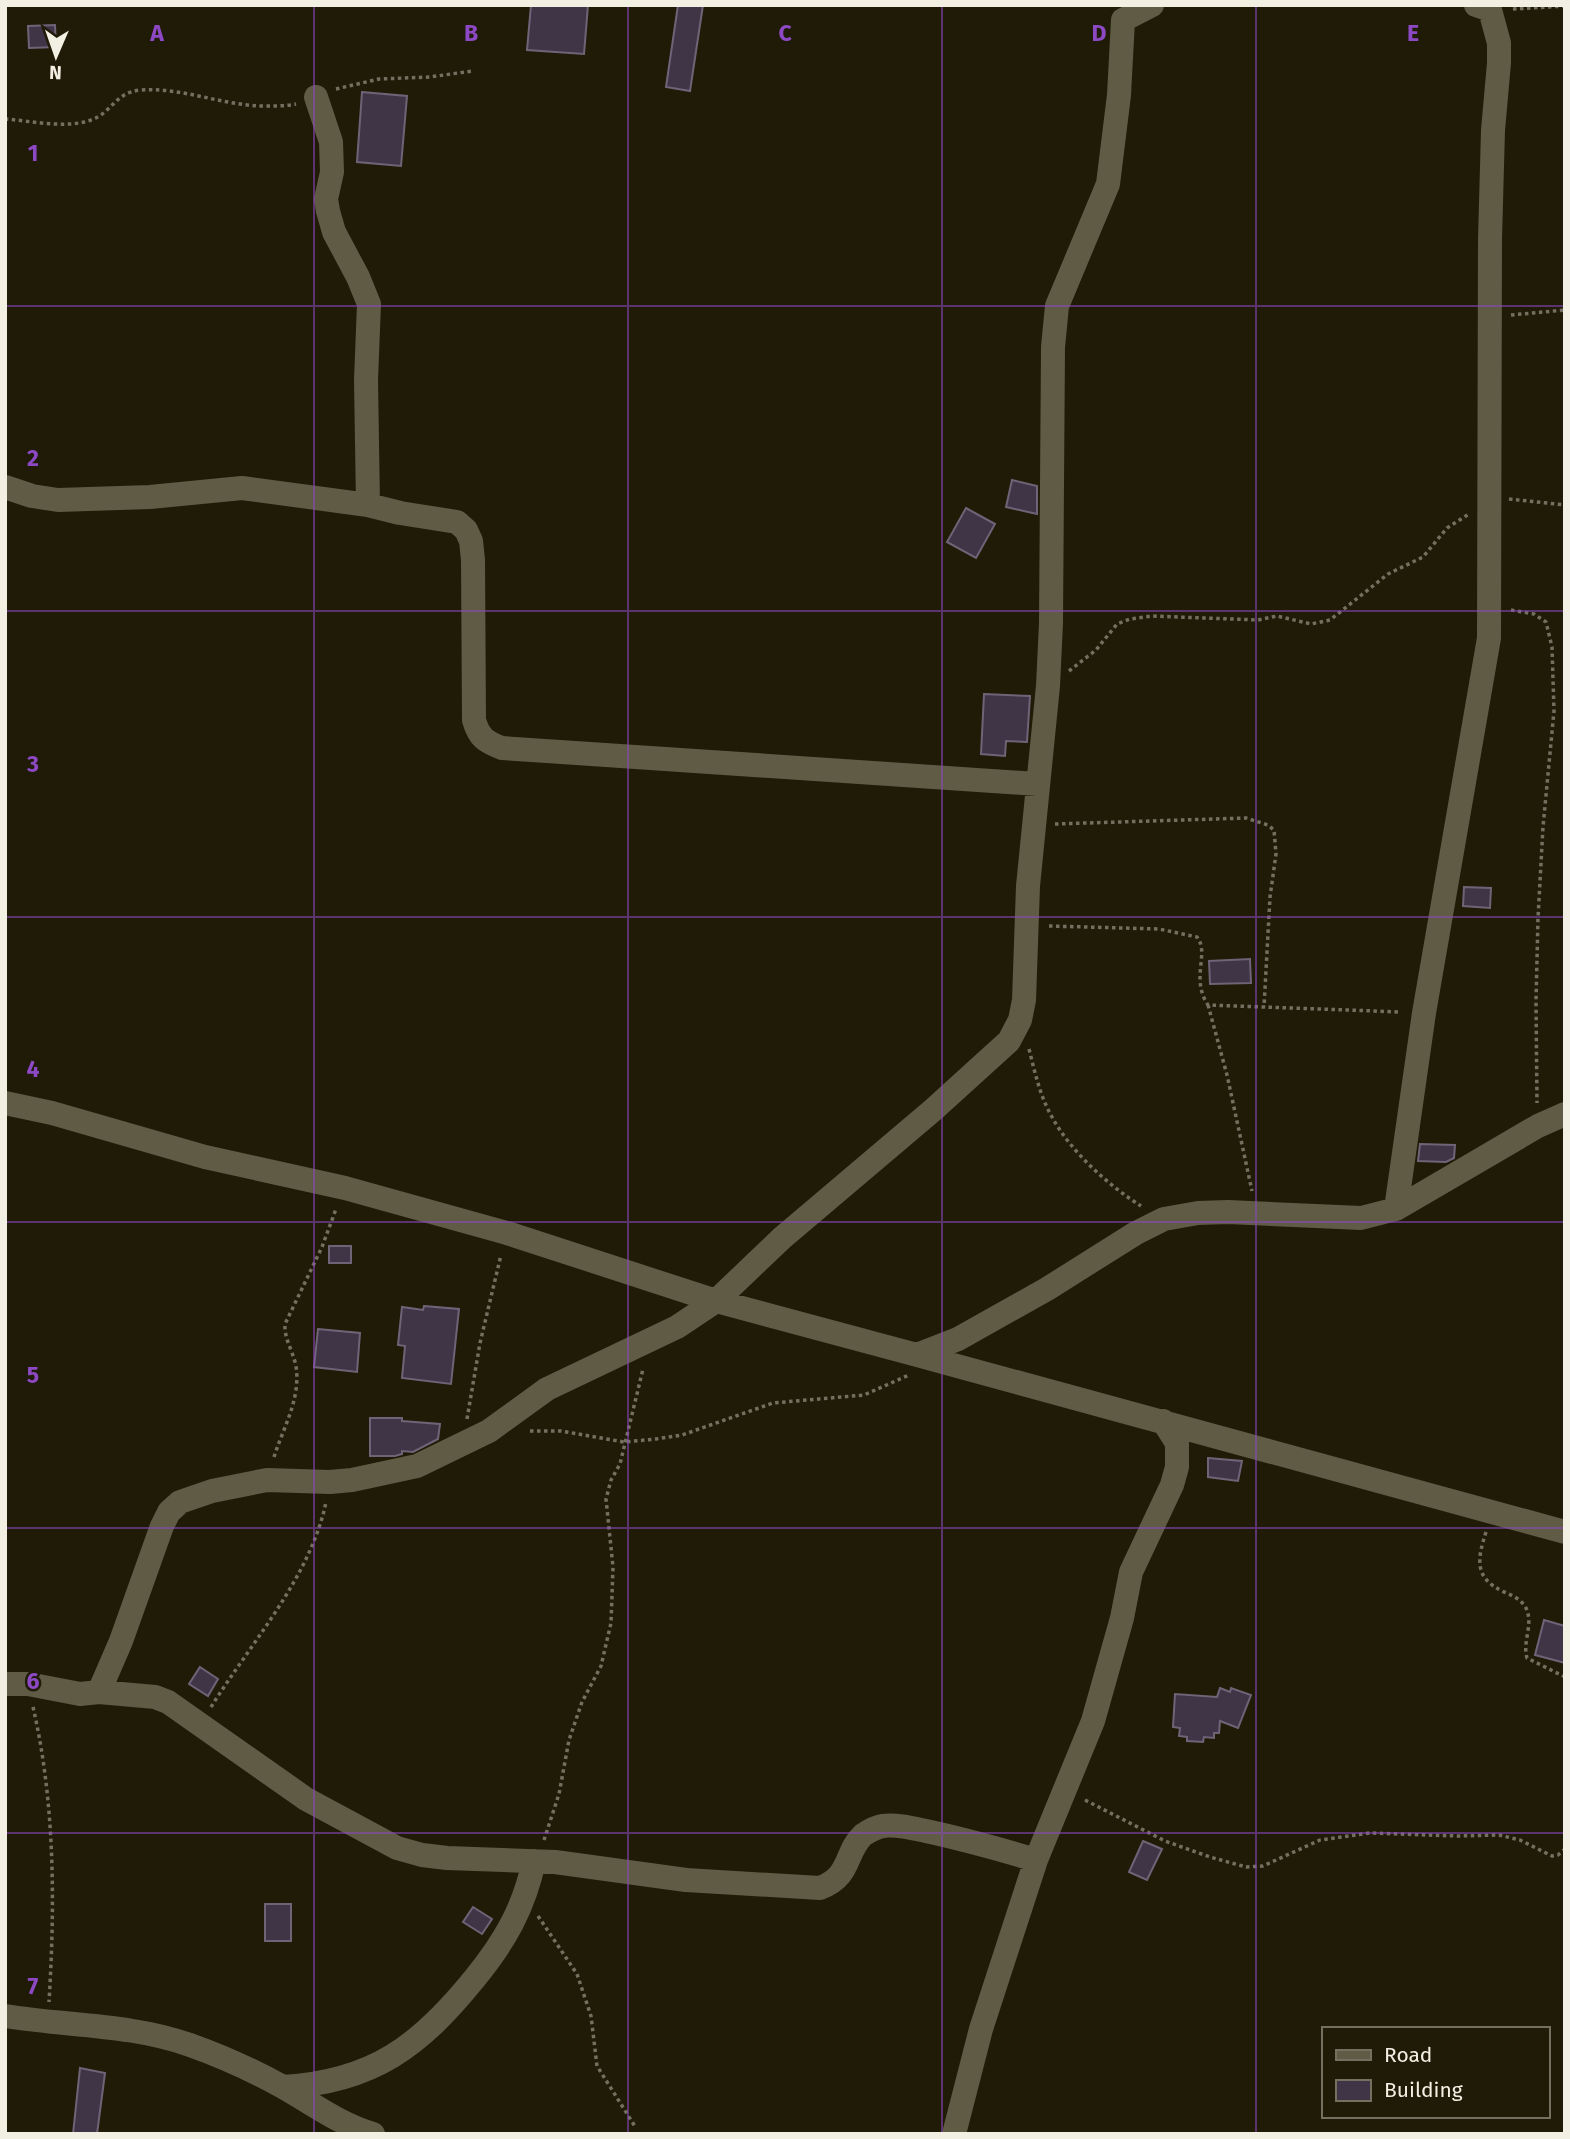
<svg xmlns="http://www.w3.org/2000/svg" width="1570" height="2139" font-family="'Fira Sans',sans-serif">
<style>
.building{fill:#403547;stroke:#706377;stroke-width:2}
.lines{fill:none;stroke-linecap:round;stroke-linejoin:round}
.path{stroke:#747060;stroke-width:3.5;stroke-dasharray:3.5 3.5;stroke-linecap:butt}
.street{stroke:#5f5b45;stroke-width:24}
.grid{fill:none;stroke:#8d49c4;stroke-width:2;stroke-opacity:0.55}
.grid-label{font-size:23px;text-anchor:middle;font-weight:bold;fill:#8d49c4;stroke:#1f1b07;stroke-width:5;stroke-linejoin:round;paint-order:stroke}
</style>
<rect width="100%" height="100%" fill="#1f1b07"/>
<!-- building -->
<path class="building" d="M 531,5 L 588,5 L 584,54 L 527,50 Z
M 678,5 L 703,5 L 690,91 L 666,87 Z
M 55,25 L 56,47 L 29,48 L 28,26 Z
M 362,92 L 407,96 L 401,166 L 357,162 Z
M 1012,480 L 1037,486 L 1037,514 L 1006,507 Z
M 966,508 L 995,524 L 976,558 L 947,542 Z
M 984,694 L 1030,696 L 1027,742 L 1006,741 L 1005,756 L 981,754 Z
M 1464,887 L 1491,888 L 1490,908 L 1463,906 Z
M 1250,959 L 1251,983 L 1210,984 L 1209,961 Z
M 1420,1144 L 1455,1145 L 1454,1158 L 1446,1162 L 1418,1161 Z
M 329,1246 L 351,1246 L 351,1263 L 329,1263 Z
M 424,1306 L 459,1309 L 451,1384 L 402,1378 L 405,1346 L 398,1345 L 402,1307 L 423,1310 Z
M 318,1329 L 360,1333 L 357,1372 L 314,1367 Z
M 370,1418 L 402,1418 L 402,1421 L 440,1424 L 438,1439 L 413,1452 L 402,1451 L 402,1454 L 395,1456 L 370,1456 Z
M 1208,1458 L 1242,1461 L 1238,1481 L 1208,1477 Z
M 1544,1620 L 1565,1626 L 1565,1663 L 1535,1655 Z
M 200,1667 L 218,1679 L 208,1696 L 189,1684 Z
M 1220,1688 L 1230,1692 L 1231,1688 L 1251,1695 L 1238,1728 L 1220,1721 L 1219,1733 L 1214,1733 L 1214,1738 L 1204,1737 L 1203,1742 L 1187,1741 L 1187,1737 L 1179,1736 L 1180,1728 L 1173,1727 L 1175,1694 L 1217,1697 Z
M 1143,1841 L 1162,1849 L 1147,1880 L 1129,1872 Z
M 265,1904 L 291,1904 L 291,1941 L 265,1941 Z
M 473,1907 L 492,1919 L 482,1934 L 463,1922 Z
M 80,2068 L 105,2073 L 97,2134 L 73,2134 Z"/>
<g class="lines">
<!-- path -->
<path class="path" d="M 1513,9 L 1565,6
M 336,89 L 379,79 L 430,77 L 472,71
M 5,119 C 32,121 66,129 91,120 C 112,113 115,92 141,90 C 184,87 225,107 269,106 C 278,106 287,106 296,104
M 1511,315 L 1565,310
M 1509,499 L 1565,505
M 1511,610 L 1534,614 L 1546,622 L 1552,647 L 1554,711 L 1543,827 L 1538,918 L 1536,1001 L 1537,1103
M 1069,671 L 1096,650 L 1117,624 L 1130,619 L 1151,616 L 1258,620 L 1277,616 L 1311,624 L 1330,620 L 1388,574 L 1423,557 L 1447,528 L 1469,514
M 1055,824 L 1246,818 L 1268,825 L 1274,830 L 1276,854 L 1270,897 L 1264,1007
M 1049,926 L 1159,929 L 1197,937 C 1210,953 1190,978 1208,1005 L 1401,1012
M 1208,1005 L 1227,1075 L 1252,1191
M 1029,1049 C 1035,1073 1040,1096 1052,1117 C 1071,1152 1108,1185 1141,1206
M 467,1419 L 480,1343 L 501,1255
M 530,1431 L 561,1431 L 624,1442 L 656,1439 L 682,1435 L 773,1403 L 864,1395 L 909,1375
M 274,1457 C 283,1428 301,1399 296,1366 C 293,1351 284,1339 285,1324 L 322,1247 L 336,1209
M 1486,1532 C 1477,1560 1474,1578 1504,1592 C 1512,1595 1522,1600 1526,1608 C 1534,1625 1522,1641 1527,1658 L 1565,1677
M 33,1707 C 55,1802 55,1904 49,2002
M 211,1707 C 251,1643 311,1576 326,1502
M 1085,1800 L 1165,1841 L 1210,1857 L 1246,1867 L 1263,1866 L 1320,1840 L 1370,1833 L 1457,1836 L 1499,1835 L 1520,1840 L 1552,1856 L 1558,1855 L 1565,1849
M 544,1840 L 559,1794 L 569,1740 L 582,1702 L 601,1666 L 611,1623 L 613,1567 L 606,1499 L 611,1480 L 620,1464 L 643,1369
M 538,1916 L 577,1974 L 591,2016 L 597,2066 L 636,2128"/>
<!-- street -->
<path class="street" d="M 316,97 L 331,142 L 332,172 L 326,199 L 328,211 L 334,232 L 358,277 L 369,304 L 366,380 L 368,505
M 5,487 L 32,496 L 58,500 L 150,497 L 242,488 L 368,505 L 400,513 L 457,522 L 466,530 L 471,541 L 473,560 L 474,720 C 479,738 486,742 502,748 L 1037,784
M 5,1103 L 52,1113 L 205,1157 L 345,1188 L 507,1233 L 716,1301 L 917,1355 L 958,1339 L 1047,1289 L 1136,1233 L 1164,1219 L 1198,1213 L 1228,1212 L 1361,1218 L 1396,1209 L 1538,1126 L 1565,1114
M 1396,1209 L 1424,1013 L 1489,638 L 1490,239 L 1493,130 L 1499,63 L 1499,43 L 1490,10 L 1476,5
M 917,1355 L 1565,1532
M 5,1684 L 28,1684 L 80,1694 L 99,1692 L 121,1641 L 162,1526 L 169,1512 L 180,1502 L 212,1491 L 267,1480 L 330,1482 L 352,1480 L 417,1466 L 489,1431 L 547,1389 L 677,1327 L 716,1301 L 782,1238 L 933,1110 L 1009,1041 L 1020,1020 L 1024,1000 L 1028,886 L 1048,686 L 1051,623 L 1053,347 L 1057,306 L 1108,184 L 1119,95 L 1123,20 L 1152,5
M 99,1692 L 155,1697 L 168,1702 L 306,1799 L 397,1848 L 422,1855 L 447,1858 L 555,1862 L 686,1880 L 820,1888 C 852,1876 844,1853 863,1835 C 869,1831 876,1827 883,1826 C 896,1824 912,1828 926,1831 C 963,1839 999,1849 1036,1860
M 5,2016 C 67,2026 131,2024 190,2045 C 221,2056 254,2071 283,2087 C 313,2104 339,2124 373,2134
M 283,2087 C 373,2082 420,2046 475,1978 C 505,1941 524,1908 534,1861
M 954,2134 L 981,2029 L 1036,1860 L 1093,1721 L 1122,1618 L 1131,1572 L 1172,1485 L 1177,1467 L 1177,1443 L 1163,1421"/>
</g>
<!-- grid -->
<path class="grid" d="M 314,5 L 314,2134M 628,5 L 628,2134M 942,5 L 942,2134M 1256,5 L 1256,2134M 5,306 L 1565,306M 5,611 L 1565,611M 5,917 L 1565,917M 5,1222 L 1565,1222M 5,1528 L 1565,1528M 5,1833 L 1565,1833"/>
<g class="grid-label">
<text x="157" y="41">A</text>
<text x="471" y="41">B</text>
<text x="785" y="41">C</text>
<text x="1099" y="41">D</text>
<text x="1413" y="41">E</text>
<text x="33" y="161">1</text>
<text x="33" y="466">2</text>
<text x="33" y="772">3</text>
<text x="33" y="1077">4</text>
<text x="33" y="1383">5</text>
<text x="33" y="1689">6</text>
<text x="33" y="1994">7</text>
</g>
<!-- border -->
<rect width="1570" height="2139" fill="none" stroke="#f2efe3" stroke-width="14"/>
<!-- legend -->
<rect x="1322" y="2027" width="228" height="91" fill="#1f1b07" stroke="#73705f" stroke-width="2"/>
<rect x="1336" y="2050" width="35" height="10" fill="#5f5b45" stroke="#73705f" stroke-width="2"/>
<text x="1384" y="2062" font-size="21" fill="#f2efe3">Road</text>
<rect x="1336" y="2080" width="35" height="21" fill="#403547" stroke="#73705f" stroke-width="2"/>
<text x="1384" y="2097" font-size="21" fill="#f2efe3">Building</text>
<!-- north arrow -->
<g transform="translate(56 56) rotate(182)" stroke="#1f1b07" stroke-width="5" paint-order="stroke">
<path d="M0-5L12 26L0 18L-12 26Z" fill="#f2efe3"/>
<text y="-10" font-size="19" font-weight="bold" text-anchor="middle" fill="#f2efe3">N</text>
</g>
</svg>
